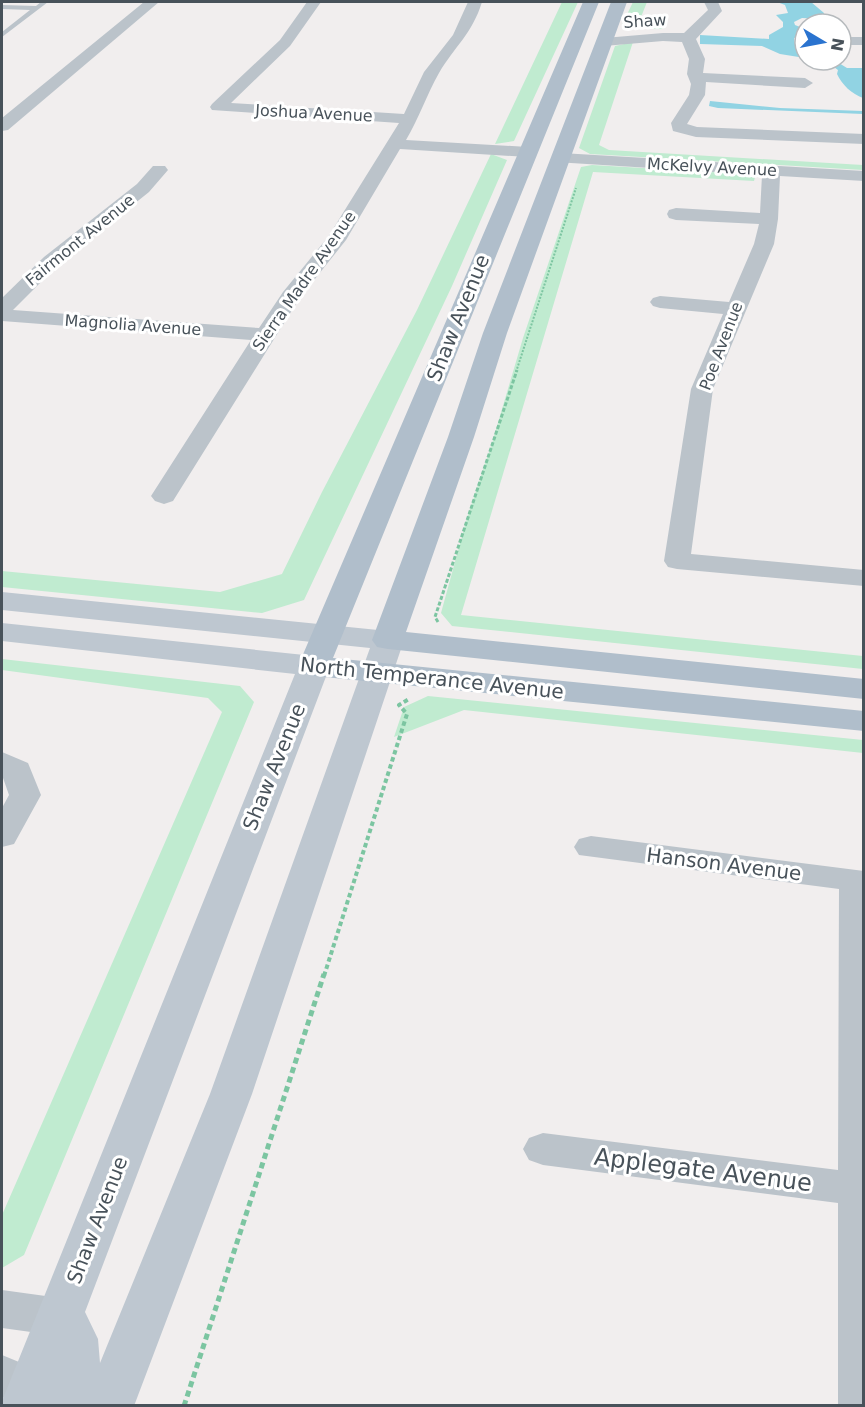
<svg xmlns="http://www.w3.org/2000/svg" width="865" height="1407" font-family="'DejaVu Sans',sans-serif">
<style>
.green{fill:#c0ebd0}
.water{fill:#91d3e3}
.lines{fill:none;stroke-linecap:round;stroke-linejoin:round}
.path-far3{stroke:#7cc5a1;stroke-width:2;stroke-dasharray:2 1.5;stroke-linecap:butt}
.path-far2{stroke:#7cc5a1;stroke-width:3;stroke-dasharray:4 2;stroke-linecap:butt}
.path-far1{stroke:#7cc5a1;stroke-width:4;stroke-dasharray:4.5 3;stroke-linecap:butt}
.path{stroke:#7cc5a1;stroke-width:5;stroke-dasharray:6 4;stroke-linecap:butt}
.lane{fill:#bbc3ca;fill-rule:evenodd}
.street{fill:#bbc3ca;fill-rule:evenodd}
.secondary{fill:#bec7d0;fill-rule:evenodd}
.primary{fill:#b0becb;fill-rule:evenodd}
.labels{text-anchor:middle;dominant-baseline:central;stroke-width:6;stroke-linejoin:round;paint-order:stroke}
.far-street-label{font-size:16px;fill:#48525a;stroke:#fff}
.street-label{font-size:20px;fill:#48525a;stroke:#fff}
.near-street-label{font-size:24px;fill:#48525a;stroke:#fff}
</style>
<rect width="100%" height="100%" fill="#f1eeee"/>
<!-- green -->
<path class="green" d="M 562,2 L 578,2 L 514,141 L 495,144 Z
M 633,2 L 647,2 L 639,22 L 664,29 L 630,28 L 622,25 Z
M 633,42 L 599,145 L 609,150 L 863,165 L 863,170 L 590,154 L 579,148 L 615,46 Z
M 491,154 L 507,160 L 452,286 L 304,600 L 262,613 L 2,587 L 2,571 L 220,592 L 282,574 L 322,492 L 417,310 Z
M 592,165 L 745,174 L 755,177 L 754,181 L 593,172 L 461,615 L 863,656 L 863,669 L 452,626 L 441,613 L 467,518 L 492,443 L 523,338 L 581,167 Z
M 2,659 L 240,686 L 254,702 L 24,1255 L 2,1268 L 2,1215 L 222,712 L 208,698 L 2,670 Z
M 428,696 L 863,740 L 863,753 L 464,710 L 394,737 L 404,707 Z"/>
<!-- water -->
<path class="water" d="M 777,2 L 811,2 L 824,13 L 823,19 L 802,18 L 794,22 L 795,25 L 805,29 L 805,35 L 794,38 L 795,44 L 805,48 L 805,58 L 780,54 L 762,46 L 700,44 L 700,35 L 769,39 L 769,35 L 783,27 L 783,22 L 776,15 L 788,13 L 785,5 Z
M 824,60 L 834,60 L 847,68 L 863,68 L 863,98 C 852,94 842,85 837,74 L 838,70 Z
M 710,101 L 780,108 L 863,111 L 863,114 L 718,108 L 709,106 Z"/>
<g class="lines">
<!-- path-far3 -->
<path class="path-far3" d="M 516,372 L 576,188"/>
<!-- path-far2 -->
<path class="path-far2" d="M 438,622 L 435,617 L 517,370"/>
<!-- path-far1 -->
<path class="path-far1" d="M 324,976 L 407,714 L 399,705 L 409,699"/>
<!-- path -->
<path class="path" d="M 184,1406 L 324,974"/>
<!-- lane -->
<path class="lane" d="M 41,2 L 48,2 L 2,37 L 2,32 L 30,10 L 2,9 L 2,5 L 36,6 Z"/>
<!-- street -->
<path class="street" d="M 144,2 L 159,2 L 8,130 L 2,131 L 2,118 Z
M 307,2 L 321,2 L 290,46 L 231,103 L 404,114 L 424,72 L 453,35 L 468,2 L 482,2 C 472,34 455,46 439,73 C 427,94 419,118 406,140 L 528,147 L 534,148 L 537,152 L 534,156 L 528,157 L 400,149 L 346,240 L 299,299 L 173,501 L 164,504 L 155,501 L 151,496 L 251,340 L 2,321 L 2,298 L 44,257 L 137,184 L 153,166 L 165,166 L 168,170 L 149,192 L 58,265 L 13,310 L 259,328 L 283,292 L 328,237 L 399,123 L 212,110 L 210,107 L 212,104 L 280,40 Z
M 704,2 L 718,2 L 722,11 L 696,39 L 705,59 L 703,73 L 805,78 L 813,83 L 805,88 L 706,82 L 705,95 L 687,124 L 697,127 L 864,134 L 864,144 L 696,137 L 673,131 L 671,123 L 689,95 L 691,84 L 687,74 L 689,59 L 682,42 L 663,41 L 604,46 L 597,42 L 604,38 L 663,33 L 684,33 L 708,10 Z
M 841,37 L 864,37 L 864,45 L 841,45 Z
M 561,153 L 864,171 L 864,181 L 780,176 L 778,219 L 774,244 L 713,389 L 691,554 L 864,570 L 864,586 L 677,569 L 668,567 L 664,561 L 691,389 L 723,314 L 660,308 L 653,306 L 650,302 L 653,298 L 660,296 L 729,302 L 754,244 L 759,224 L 676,220 L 669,218 L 667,214 L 669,210 L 676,208 L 760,213 L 762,175 L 555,162 L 552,158 L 555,154 Z
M 2,752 L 28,763 L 41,795 L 14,844 L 2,847 L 2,808 L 9,795 L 2,775 Z
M 591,836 L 864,871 L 864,1406 L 838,1406 L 838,1203 L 543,1165 L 529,1160 L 523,1149 L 529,1138 L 543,1133 L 838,1170 L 839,889 L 579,855 L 574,847 L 579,839 Z
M 2,1290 L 60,1298 L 76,1303 L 82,1317 L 76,1331 L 60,1336 L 2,1328 Z
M 2,1355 L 48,1374 L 55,1389 L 48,1404 L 21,1406 L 2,1397 Z"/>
<!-- secondary -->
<path class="secondary" d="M 2,592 L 388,631 L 399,633 L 404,640 L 252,1094 L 134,1406 L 2,1406 L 2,1401 L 295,674 L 2,641 L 2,623 L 314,656 L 325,659 L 330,666 L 85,1312 L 98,1339 L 100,1363 L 210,1094 L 370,648 L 2,610 Z"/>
<!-- primary -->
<path class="primary" d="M 583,2 L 599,2 L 333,658 L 864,711 L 864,731 L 314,676 L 303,673 L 298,666 Z
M 611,2 L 627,2 L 507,333 L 474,437 L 406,632 L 864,679 L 864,699 L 388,649 L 377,647 L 372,640 L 448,437 L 483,333 Z"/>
</g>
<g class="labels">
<!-- far-street labels -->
<g class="far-street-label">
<text transform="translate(645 21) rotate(-4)">Shaw</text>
<text transform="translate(314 113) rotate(3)">Joshua Avenue</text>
<text transform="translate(712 167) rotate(3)">McKelvy Avenue</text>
<text transform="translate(80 240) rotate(-39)">Fairmont Avenue</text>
<text transform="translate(304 281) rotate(-55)">Sierra Madre Avenue</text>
<text transform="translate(133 325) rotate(4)">Magnolia Avenue</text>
<text transform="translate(721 346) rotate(-69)">Poe Avenue</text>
</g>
<!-- street labels -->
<g class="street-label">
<text transform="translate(458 318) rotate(-68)">Shaw Avenue</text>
<text transform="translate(432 678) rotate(6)">North Temperance Avenue</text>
<text transform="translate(274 767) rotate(-68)">Shaw Avenue</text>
<text transform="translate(724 864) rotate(7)">Hanson Avenue</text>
<text transform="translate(97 1220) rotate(-69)">Shaw Avenue</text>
</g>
<!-- near-street labels -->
<g class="near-street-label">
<text transform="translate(703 1170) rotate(7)">Applegate Avenue</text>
</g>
</g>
<!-- border -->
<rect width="865" height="1407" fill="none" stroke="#48525a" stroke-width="6"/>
<!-- north arrow -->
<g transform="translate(823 42) rotate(100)"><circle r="28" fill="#ffffff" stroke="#b6babd" stroke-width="1.5"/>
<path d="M0-4.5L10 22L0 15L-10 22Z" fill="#2a73cf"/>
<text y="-9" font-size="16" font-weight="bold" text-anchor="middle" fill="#48525a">N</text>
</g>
</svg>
